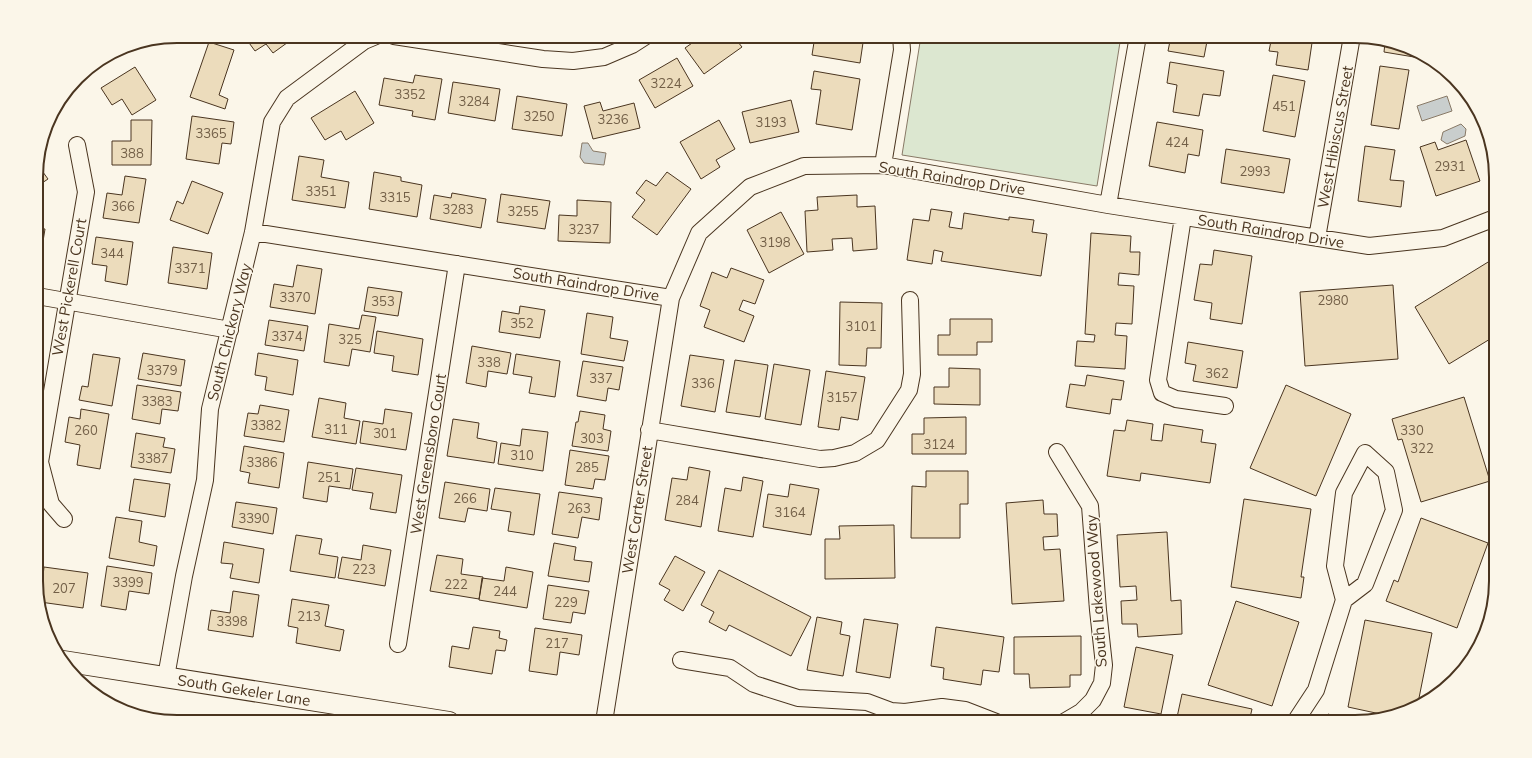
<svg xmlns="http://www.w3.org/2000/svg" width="1532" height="758" font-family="Mulish,sans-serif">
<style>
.green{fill:#dce7d0;stroke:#887966}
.water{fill:#c9cecd;stroke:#887966}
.building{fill:#ecdcbc;stroke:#4a3520}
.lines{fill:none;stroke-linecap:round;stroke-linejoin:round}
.minor-casing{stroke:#4a3520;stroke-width:18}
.tertiary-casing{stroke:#4a3520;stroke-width:22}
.minor{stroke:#fbf6e9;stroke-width:16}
.tertiary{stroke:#fbf6e9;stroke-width:20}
.labels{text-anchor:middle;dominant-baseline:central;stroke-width:3;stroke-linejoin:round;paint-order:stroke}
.number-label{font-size:13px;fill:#725f47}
.street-label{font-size:15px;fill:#4a3520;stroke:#fbf6e9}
.rim{fill:none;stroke:#4a3520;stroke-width:2}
</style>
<rect width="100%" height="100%" fill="#fbf6e9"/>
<!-- green -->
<path class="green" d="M 921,36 L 1121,36 L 1097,186 L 902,155 Z"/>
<!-- water -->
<path class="water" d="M 1447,96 L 1452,111 L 1422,121 L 1417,106 Z
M 1461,124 L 1466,129 L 1465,136 L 1447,144 L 1441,140 L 1443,132 Z
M 582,143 L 588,143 L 593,151 L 606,153 L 604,165 L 584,163 L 580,157 Z"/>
<!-- building -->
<path class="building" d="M 244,36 L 288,36 L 291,40 L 273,53 L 266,44 L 255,51 Z
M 702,36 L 733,36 L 742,47 L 704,74 L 685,48 Z
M 815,36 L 864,36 L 860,63 L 812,55 Z
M 1171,36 L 1208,36 L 1204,57 L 1168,51 Z
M 1272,36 L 1313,36 L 1308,70 L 1276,65 L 1278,52 L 1269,51 Z
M 209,42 L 234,50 L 219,95 L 228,99 L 225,109 L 190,97 Z
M 1385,43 L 1417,50 L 1421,54 L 1420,58 L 1384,52 Z
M 677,58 L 693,86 L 655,108 L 639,80 Z
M 1170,62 L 1224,71 L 1220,96 L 1203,94 L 1199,116 L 1173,112 L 1177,85 L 1167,83 Z
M 1380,66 L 1409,70 L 1399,129 L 1371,125 Z
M 135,67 L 156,100 L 132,115 L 122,99 L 112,105 L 101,88 Z
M 814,71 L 860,79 L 852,130 L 816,124 L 821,90 L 811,89 Z
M 415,75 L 442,79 L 435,120 L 412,116 L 413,111 L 379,105 L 384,78 L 413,83 Z
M 1273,75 L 1305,81 L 1295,137 L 1263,131 Z
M 453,82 L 500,89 L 495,121 L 448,113 Z
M 355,91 L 374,123 L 346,140 L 341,131 L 325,140 L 311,118 Z
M 517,96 L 567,104 L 562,136 L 512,129 Z
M 791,100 L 799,132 L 750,143 L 742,112 Z
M 600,102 L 603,111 L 634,103 L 640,128 L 593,139 L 584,106 Z
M 192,116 L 234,122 L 231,144 L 222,143 L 219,164 L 186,159 Z
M 131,120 L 152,120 L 151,165 L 112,165 L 112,141 L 131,141 Z
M 719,120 L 735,149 L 716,160 L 720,167 L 701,179 L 680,142 Z
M 1157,122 L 1203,130 L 1199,156 L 1188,154 L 1185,173 L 1149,166 Z
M 1466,140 L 1480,181 L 1436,196 L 1420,147 L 1435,142 L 1438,150 Z
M 1365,146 L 1395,150 L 1390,180 L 1404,181 L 1401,207 L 1358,201 Z
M 1226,149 L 1290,159 L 1284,193 L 1221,183 Z
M 299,156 L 324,160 L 321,177 L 349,182 L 345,208 L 292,200 Z
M 37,164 L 48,179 L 36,187 L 36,168 Z
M 374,172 L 401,177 L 401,181 L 422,185 L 417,217 L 369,209 Z
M 667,172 L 691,189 L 657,235 L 632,217 L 645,200 L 636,193 L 646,180 L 656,186 Z
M 125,176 L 146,179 L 139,223 L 103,218 L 107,193 L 122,195 Z
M 192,181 L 223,193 L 208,234 L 170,220 L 177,201 L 183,204 Z
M 452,193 L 486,199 L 481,228 L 430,219 L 434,195 L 451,198 Z
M 501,194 L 550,201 L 545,229 L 497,222 Z
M 857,195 L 857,207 L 875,206 L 877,249 L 853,251 L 852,238 L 832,239 L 833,250 L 807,252 L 805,211 L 818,210 L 817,197 Z
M 577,200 L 611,202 L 610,243 L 558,241 L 559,215 L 577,216 Z
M 931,209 L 952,212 L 949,227 L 962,229 L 964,213 L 1009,220 L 1009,217 L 1034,220 L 1032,232 L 1047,234 L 1041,276 L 941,261 L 943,252 L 934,250 L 932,264 L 907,260 L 913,219 L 929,221 Z
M 781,212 L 804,254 L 769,273 L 747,230 Z
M 36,228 L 45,229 L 40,260 L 37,259 Z
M 1091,233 L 1131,236 L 1130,252 L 1140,252 L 1139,275 L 1119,273 L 1118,285 L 1134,286 L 1132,324 L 1116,323 L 1115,335 L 1127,336 L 1125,369 L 1075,366 L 1077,341 L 1094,342 L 1095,335 L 1085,334 Z
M 96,237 L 133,242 L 127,285 L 105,281 L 107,266 L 92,264 Z
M 173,247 L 212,253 L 207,289 L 168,283 Z
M 1214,250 L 1252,256 L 1242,324 L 1210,319 L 1212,303 L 1194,300 L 1200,264 L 1212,265 Z
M 1493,259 L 1495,263 L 1495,336 L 1449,364 L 1415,307 Z
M 297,265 L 322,269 L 315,314 L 270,307 L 274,284 L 293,287 Z
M 731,268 L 764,280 L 755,304 L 743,300 L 739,310 L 754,316 L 744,342 L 704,327 L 710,310 L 700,306 L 712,272 L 727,278 Z
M 1393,285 L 1398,359 L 1305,366 L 1300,292 Z
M 368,287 L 402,292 L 398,316 L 364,311 Z
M 840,302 L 882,303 L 881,348 L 867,348 L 866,366 L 839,365 Z
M 520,306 L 545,310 L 540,338 L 499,332 L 502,311 L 519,314 Z
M 587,313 L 613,317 L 610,338 L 628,341 L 624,361 L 581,354 Z
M 362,315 L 376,317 L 370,352 L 352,349 L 349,366 L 324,362 L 329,324 L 359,329 Z
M 950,319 L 992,319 L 992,342 L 977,342 L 977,355 L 938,355 L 938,335 L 950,335 Z
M 269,320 L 308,326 L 304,351 L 265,345 Z
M 377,331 L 423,339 L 418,375 L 392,371 L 394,356 L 374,353 Z
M 1188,342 L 1243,351 L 1237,388 L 1193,381 L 1196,365 L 1185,363 Z
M 472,346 L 511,353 L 507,374 L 488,371 L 486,387 L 466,383 Z
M 143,353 L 185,360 L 181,386 L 138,379 Z
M 258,353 L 298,360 L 293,395 L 265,390 L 267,377 L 255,375 Z
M 93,354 L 120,358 L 112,406 L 79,400 L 82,386 L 88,387 Z
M 516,354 L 560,361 L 555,397 L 529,393 L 532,377 L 513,374 Z
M 690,355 L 724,360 L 715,412 L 681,406 Z
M 735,360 L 768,365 L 760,417 L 726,412 Z
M 583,361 L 623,367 L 619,390 L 608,388 L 606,401 L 577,396 Z
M 774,364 L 810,370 L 801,425 L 765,419 Z
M 949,368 L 980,369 L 980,405 L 934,404 L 934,387 L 949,387 Z
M 826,371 L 865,377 L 858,420 L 841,417 L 839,430 L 818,427 Z
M 1087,375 L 1124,381 L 1121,400 L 1112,399 L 1110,414 L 1066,407 L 1070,384 L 1085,386 Z
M 137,385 L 181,392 L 178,411 L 162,409 L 160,424 L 132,419 Z
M 1286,385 L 1351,414 L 1316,496 L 1250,468 Z
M 1464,397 L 1490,481 L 1421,502 L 1402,439 L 1398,440 L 1392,419 Z
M 319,398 L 346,403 L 344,418 L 360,421 L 356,444 L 312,437 Z
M 260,405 L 289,410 L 284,442 L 244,436 L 248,413 L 258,414 Z
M 81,409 L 109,414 L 100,469 L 77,465 L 80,445 L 65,442 L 69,417 L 80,419 Z
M 385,409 L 412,413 L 406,450 L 360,443 L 363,421 L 383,424 Z
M 580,411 L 605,415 L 603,429 L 611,431 L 608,451 L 572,446 L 576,422 L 578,422 Z
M 966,417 L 966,454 L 912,454 L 912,434 L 924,434 L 924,418 Z
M 453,419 L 479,423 L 477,438 L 497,442 L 494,463 L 447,456 Z
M 1127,420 L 1153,424 L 1151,440 L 1162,441 L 1164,424 L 1203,430 L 1201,442 L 1216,444 L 1210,483 L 1141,473 L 1140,481 L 1107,476 L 1114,430 L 1125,431 Z
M 522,429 L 548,432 L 543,471 L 498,464 L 501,443 L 520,446 Z
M 136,433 L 165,438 L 163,447 L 175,449 L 171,473 L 131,467 Z
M 244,446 L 284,453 L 279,488 L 248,483 L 250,473 L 240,471 Z
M 570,450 L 609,456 L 605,480 L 595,479 L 593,489 L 565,485 Z
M 308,462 L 353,469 L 350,489 L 329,486 L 327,502 L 303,498 Z
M 689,467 L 710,471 L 701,527 L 665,520 L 672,478 L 687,480 Z
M 356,468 L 402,475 L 396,513 L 370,509 L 373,493 L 352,490 Z
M 926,471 L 968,471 L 968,504 L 960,504 L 960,538 L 911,538 L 912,486 L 926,487 Z
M 743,477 L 763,481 L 753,537 L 718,531 L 725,488 L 741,491 Z
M 134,479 L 170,484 L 165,517 L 129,511 Z
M 445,482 L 490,489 L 487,511 L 468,508 L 465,522 L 439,518 Z
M 790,484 L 819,489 L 811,535 L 763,527 L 768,494 L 788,497 Z
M 495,488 L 540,494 L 534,535 L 508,531 L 511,512 L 491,509 Z
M 559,492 L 602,498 L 599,520 L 582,517 L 578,538 L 552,534 Z
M 1244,499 L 1311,509 L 1301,577 L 1304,577 L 1301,598 L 1231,587 Z
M 1043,500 L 1044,514 L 1057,514 L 1058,536 L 1043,537 L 1044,550 L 1060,549 L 1064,601 L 1012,604 L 1006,503 Z
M 236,502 L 277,508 L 273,534 L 232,527 Z
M 116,517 L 142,521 L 139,542 L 157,546 L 154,566 L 109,558 Z
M 1421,518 L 1488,543 L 1457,628 L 1386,601 L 1394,580 L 1398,582 Z
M 894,525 L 895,578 L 825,579 L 825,539 L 840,539 L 839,526 Z
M 1167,532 L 1171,601 L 1181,600 L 1182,634 L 1138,637 L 1137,624 L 1122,624 L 1121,601 L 1137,600 L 1136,586 L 1120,587 L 1117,535 Z
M 296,535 L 322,539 L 319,554 L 338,557 L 335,578 L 290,571 Z
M 224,542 L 264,549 L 259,583 L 230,578 L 233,564 L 221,563 Z
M 554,543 L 576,547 L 574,560 L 592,562 L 589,582 L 548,576 Z
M 363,545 L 391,550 L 385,586 L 338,578 L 342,557 L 361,560 Z
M 437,555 L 463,559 L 461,574 L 483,577 L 479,599 L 430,591 Z
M 675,556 L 705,572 L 683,611 L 664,600 L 670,590 L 659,584 Z
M 107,566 L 152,573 L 149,594 L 129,591 L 126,610 L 101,606 Z
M 44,567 L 88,573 L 83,608 L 40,602 Z
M 506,567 L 533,572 L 527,608 L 479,600 L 482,578 L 504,581 Z
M 719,570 L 811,617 L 791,656 L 729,625 L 726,631 L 709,622 L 714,612 L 701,605 Z
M 548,585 L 589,591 L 585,614 L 573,612 L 571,623 L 543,619 Z
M 233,591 L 259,595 L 253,637 L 208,630 L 211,610 L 230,613 Z
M 292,599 L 329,605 L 325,626 L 344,630 L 340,651 L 296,643 L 298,628 L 288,626 Z
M 1236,601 L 1299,622 L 1272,706 L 1208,685 Z
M 817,617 L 842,622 L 840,634 L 850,636 L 843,676 L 807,670 Z
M 864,619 L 898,624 L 890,678 L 856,672 Z
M 1365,620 L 1432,633 L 1418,703 L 1385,715 L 1348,707 Z
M 473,627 L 500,631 L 499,638 L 507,640 L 505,651 L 496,650 L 492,674 L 449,667 L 452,646 L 469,649 Z
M 936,627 L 1004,637 L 999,672 L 983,670 L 981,685 L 943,679 L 944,668 L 931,666 Z
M 535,628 L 582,635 L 579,655 L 560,652 L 557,675 L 529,671 Z
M 1081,636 L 1081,675 L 1070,675 L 1070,687 L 1030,688 L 1029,674 L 1014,674 L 1014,637 Z
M 1136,647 L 1173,655 L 1161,714 L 1124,707 Z
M 1182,694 L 1252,709 L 1249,722 L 1176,722 Z
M 1328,714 L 1354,722 L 1326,722 Z"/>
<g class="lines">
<defs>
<path id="minor" d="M 394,36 L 543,59 L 573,61 L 604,57 L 632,45 L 646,36
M 883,165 L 902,50 L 901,36
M 1108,205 L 1138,36
M 1183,217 L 1158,380 L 1162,393 L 1176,399 L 1225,406
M 253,232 L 671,298 L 699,233 L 750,187 L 804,166 L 883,165 L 1108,205 L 1369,246 L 1443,238 L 1495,218
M 1317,238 L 1352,36
M 37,296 L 230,330
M 649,430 L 820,459 L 834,458 L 855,453 L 877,440 L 909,390 L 912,374 L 910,300
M 1057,452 L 1090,506 L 1098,610 L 1104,665 L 1102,683 L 1093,700 L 1081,712 L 1064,722
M 1365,453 L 1386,472 L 1394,510 L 1365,584 L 1344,600 L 1335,566 L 1344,493 Z
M 64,519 L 51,504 L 40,462 L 86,192 L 77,145
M 398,644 L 457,264
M 681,660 L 730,668 L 754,684 L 798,698 L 867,702 L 891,711 L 905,712 L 942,707 L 965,710 L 996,722
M 166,677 L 184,576 L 205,480 L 210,409 L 253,232 L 272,122 L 287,98 L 364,41 L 376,36
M 604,722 L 671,298
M 1295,722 L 1316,690 L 1344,600"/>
<path id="tertiary" d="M 63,661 L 449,722"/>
</defs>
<!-- minor casing -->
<use href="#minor" class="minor-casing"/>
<!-- tertiary casing -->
<use href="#tertiary" class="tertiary-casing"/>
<!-- minor -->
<use href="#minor" class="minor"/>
<!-- tertiary -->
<use href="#tertiary" class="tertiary"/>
</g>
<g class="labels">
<!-- number labels -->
<g class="number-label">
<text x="666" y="83">3224</text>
<text x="410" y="94">3352</text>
<text x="474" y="101">3284</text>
<text x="1284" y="106">451</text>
<text x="539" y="116">3250</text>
<text x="613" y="119">3236</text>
<text x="771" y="122">3193</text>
<text x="211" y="133">3365</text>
<text x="1177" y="142">424</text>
<text x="132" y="153">388</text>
<text x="1450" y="166">2931</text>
<text x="1255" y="171">2993</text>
<text x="321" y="191">3351</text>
<text x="395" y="197">3315</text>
<text x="123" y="206">366</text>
<text x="458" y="209">3283</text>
<text x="523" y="211">3255</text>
<text x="584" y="229">3237</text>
<text x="775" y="242">3198</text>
<text x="112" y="253">344</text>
<text x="190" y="268">3371</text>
<text x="295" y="297">3370</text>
<text x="1333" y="300">2980</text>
<text x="383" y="301">353</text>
<text x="522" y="323">352</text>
<text x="861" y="326">3101</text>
<text x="287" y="336">3374</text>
<text x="350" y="339">325</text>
<text x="489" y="362">338</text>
<text x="162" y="370">3379</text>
<text x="1217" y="373">362</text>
<text x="601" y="378">337</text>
<text x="703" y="383">336</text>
<text x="842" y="397">3157</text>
<text x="157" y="401">3383</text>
<text x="266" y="425">3382</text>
<text x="336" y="429">311</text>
<text x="86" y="430">260</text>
<text x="1412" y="430">330</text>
<text x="385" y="433">301</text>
<text x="592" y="438">303</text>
<text x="939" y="444">3124</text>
<text x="1422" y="448">322</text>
<text x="522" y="455">310</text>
<text x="153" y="458">3387</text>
<text x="262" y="462">3386</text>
<text x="587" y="467">285</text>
<text x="329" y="477">251</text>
<text x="465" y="498">266</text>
<text x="687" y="500">284</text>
<text x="579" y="508">263</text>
<text x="790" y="512">3164</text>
<text x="254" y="518">3390</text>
<text x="364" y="569">223</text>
<text x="128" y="582">3399</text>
<text x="456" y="584">222</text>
<text x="64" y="588">207</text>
<text x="505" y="591">244</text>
<text x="566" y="602">229</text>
<text x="309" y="616">213</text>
<text x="232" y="621">3398</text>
<text x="557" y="643">217</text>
</g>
<!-- street labels -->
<g class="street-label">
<text transform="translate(1335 137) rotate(-80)">West Hibiscus Street</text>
<text transform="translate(952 178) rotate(9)">South Raindrop Drive</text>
<text transform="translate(1271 231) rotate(9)">South Raindrop Drive</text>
<text transform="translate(586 284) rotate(9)">South Raindrop Drive</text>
<text transform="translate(69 287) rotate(-80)">West Pickerell Court</text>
<text transform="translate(229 332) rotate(-76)">South Chickory Way</text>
<text transform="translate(428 454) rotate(-81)">West Greensboro Court</text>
<text transform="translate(637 510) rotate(-81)">West Carter Street</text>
<text transform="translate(1096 591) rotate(-94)">South Lakewood Way</text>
<text transform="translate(244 690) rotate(9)">South Gekeler Lane</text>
</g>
</g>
<!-- crop -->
<path d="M0 0H1532V758H0ZM177 43H1355A134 134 0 0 1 1489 177V581A134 134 0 0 1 1355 715H177A134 134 0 0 1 43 581V177A134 134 0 0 1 177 43Z" fill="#fbf6e9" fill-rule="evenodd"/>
<path class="rim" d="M177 43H1355A134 134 0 0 1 1489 177V581A134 134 0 0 1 1355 715H177A134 134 0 0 1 43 581V177A134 134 0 0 1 177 43Z"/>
</svg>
